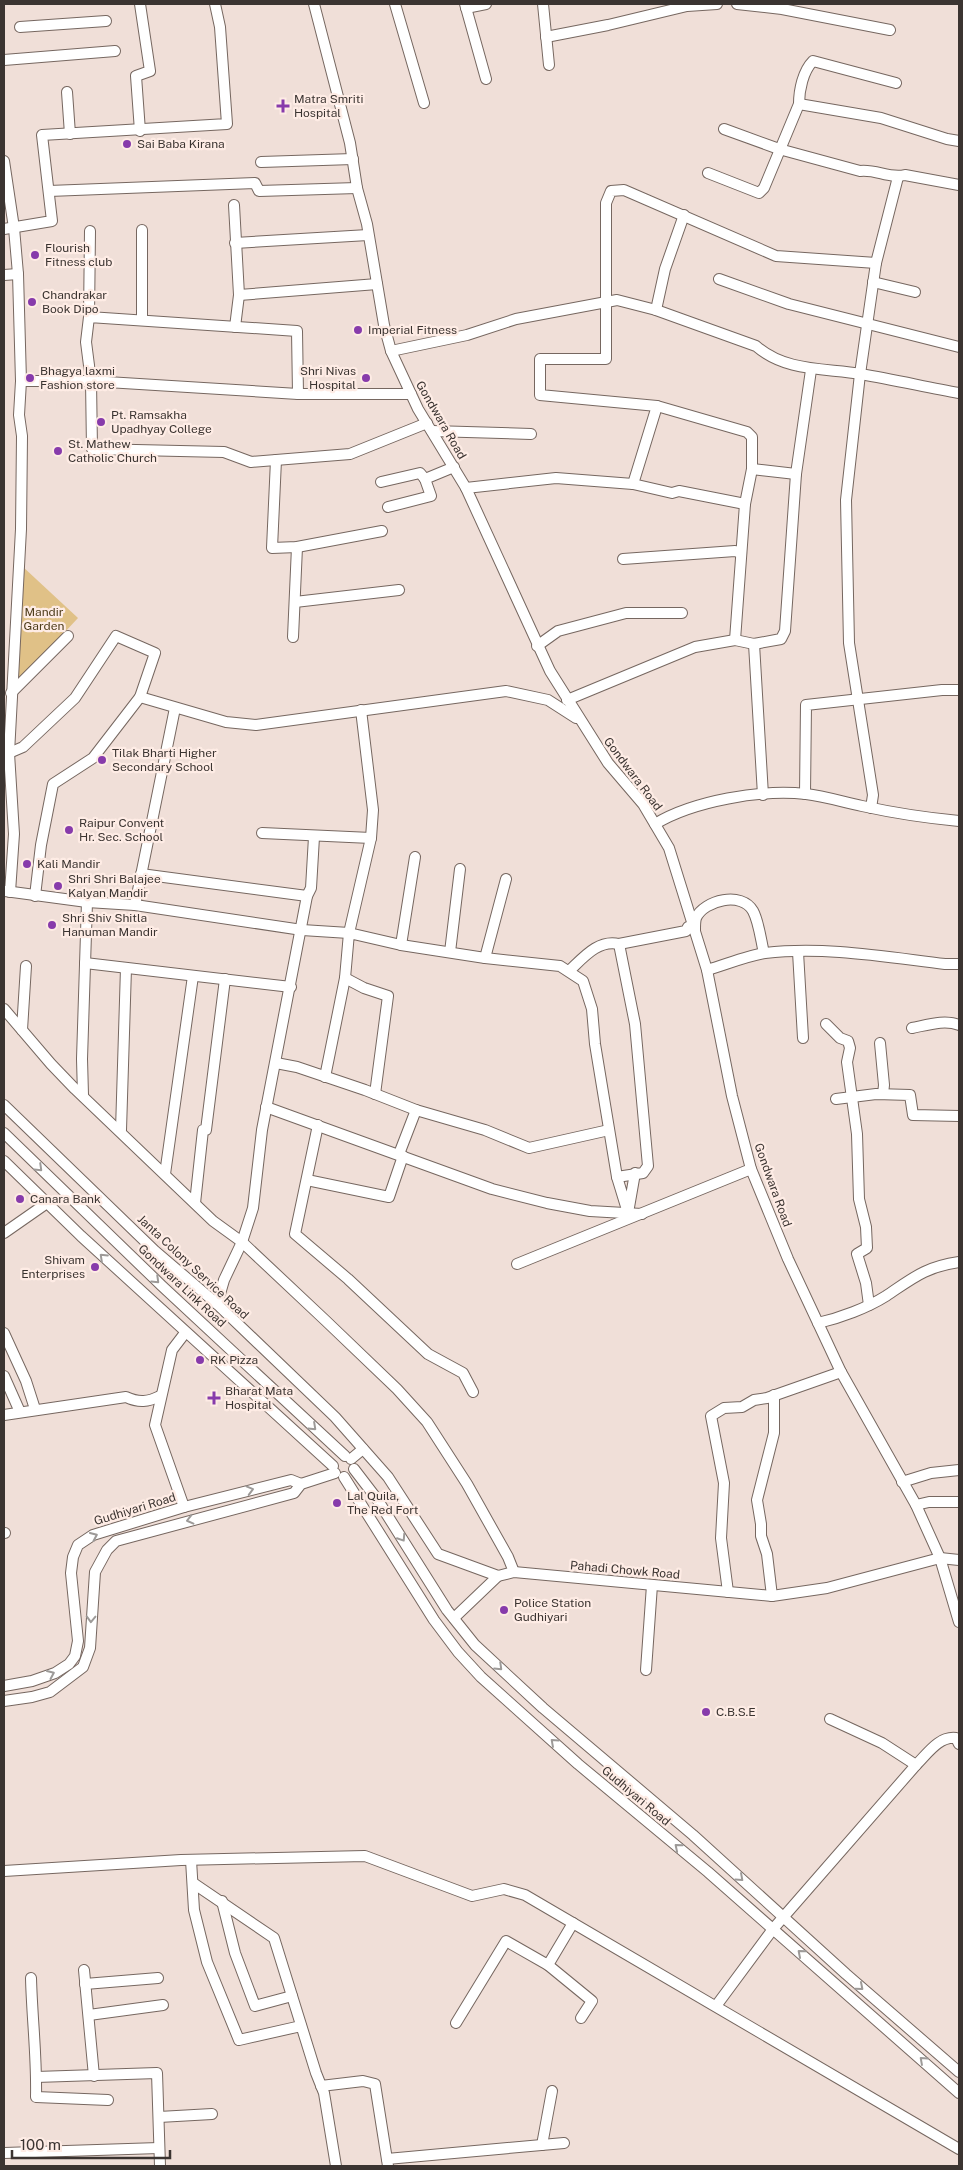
<svg xmlns="http://www.w3.org/2000/svg" width="963" height="2170" viewBox="0 0 963 2170" font-family="'Public Sans',sans-serif">
	<style>
		.green { fill: #e0c187 }
		.lines { fill: none; stroke-linecap: round; stroke-linejoin: round }
		.minor-casing { stroke: #766760; stroke-width: 12 }
		.minor { stroke: #fff; stroke-width: 10 }
		.oneway { stroke: #9d9a98 }
		.poi-dot { fill: #873bab; stroke: #feece5; stroke-width: 2 }
		.labels { text-anchor: middle; stroke-width: 4.5; stroke-linejoin: round; paint-order: stroke }
		.poi-label { font-size: 12px; fill: #3b3431; stroke: #feece5; text-anchor: start }
		.street-label { font-size: 12px; fill: #3b3431; stroke: #feece5 }
		.park-label { font-size: 12px; fill: #4e3d1b; stroke: #feece5 }
	</style>
	<rect width="100%" height="100%" fill="#f0dfd8"/>
	<!-- green -->
	<path class="green" d="M22,566L78,618L15,685Z"/>
	<g class="lines">
		<defs>
			<g id="minor">
				<path d="M140,4L150,71L136,76L140,131"/>
				<path d="M314,4L350,143L357,188L367,224L384,325L391,351L418,409L466,488L550,671L608,763L643,804L669,848L707,970L732,1096L751,1169L788,1259L841,1372L916,1505L940,1558L959,1622"/>
				<path d="M395,4L424,103"/>
				<path d="M465,4L486,79"/>
				<path d="M543,4L549,65"/>
				<path d="M737,4L782,9L890,30"/>
				<path d="M466,8L486,4"/>
				<path d="M20,27L106,21"/>
				<path d="M546,37L608,25L687,6L717,4"/>
				<path d="M4,60L115,51"/>
				<path d="M67,92L70,134"/>
				<path d="M799,104L881,118L947,139L959,141"/>
				<path d="M724,129L779,149L860,171C876,169 890,179 905,175L959,185"/>
				<path d="M4,161L14,228L18,274L21,381L19,415L22,436L21,529L9,753L14,834L10,892"/>
				<path d="M261,162L353,159"/>
				<path d="M708,173L759,193L764,188L799,104C799,90 803,71 813,61L896,83"/>
				<path d="M49,191L255,183L259,191L357,188"/>
				<path d="M234,205L239,295L235,327"/>
				<path d="M4,229L52,221L42,135L227,124L220,27L215,4"/>
				<path d="M235,243L368,235"/>
				<path d="M4,275L18,274"/>
				<path d="M719,279L789,304L959,347"/>
				<path d="M873,282L915,292"/>
				<path d="M239,295L377,284"/>
				<path d="M656,310L665,269L684,215"/>
				<path d="M89,317L90,231"/>
				<path d="M142,320V230"/>
				<path d="M391,351L467,335L516,319L617,300L656,310L756,346C786,372 825,368 861,374C894,380 927,387 959,393"/>
				<path d="M21,381H91L298,394H411"/>
				<path d="M298,394L297,331L89,317L86,342L91,381L92,449L224,452L251,462L350,454L427,423"/>
				<path d="M432,431L531,434"/>
				<path d="M276,460L272,548L297,547L382,531"/>
				<path d="M752,469L796,474"/>
				<path d="M381,482L420,473L425,479"/>
				<path d="M633,484L657,406"/>
				<path d="M466,488L556,478L633,484L672,493L679,491L745,504"/>
				<path d="M388,507L431,496L425,479L454,467"/>
				<path d="M623,559L735,551L741,553"/>
				<path d="M295,602L399,590"/>
				<path d="M293,637L297,547"/>
				<path d="M735,640L745,504L752,469V437L747,432L657,406L540,395V359H606V203L611,191L624,190L776,256L876,263"/>
				<path d="M754,644L763,795"/>
				<path d="M537,646L558,631L626,613H682"/>
				<path d="M11,693L68,636"/>
				<path d="M140,697L226,722L256,725L506,691L548,700L576,718"/>
				<path d="M567,700L695,647L735,640L754,644L781,639L785,631L796,474L811,370"/>
				<path d="M9,753L23,747L75,698L116,636L155,653L140,697L93,758L53,784L41,845L35,896"/>
				<path d="M805,794L806,705L942,690H959"/>
				<path d="M871,808L873,795L849,643L846,500L860,374L876,263L898,177"/>
				<path d="M655,824C693,801 761,789 806,794C824,796 843,802 862,806C894,813 927,818 959,821"/>
				<path d="M262,833L371,838"/>
				<path d="M141,874L307,896"/>
				<path d="M5,891L87,902L135,905L302,930L349,933L371,838L373,810L361,710"/>
				<path d="M135,905L175,708"/>
				<path d="M401,945L415,857"/>
				<path d="M450,952L460,869"/>
				<path d="M798,952L803,1038"/>
				<path d="M485,958L506,879"/>
				<path d="M85,963L291,987"/>
				<path d="M707,970C725,965 746,956 765,953C825,946 886,957 945,964H959"/>
				<path d="M569,971C583,958 598,939 619,944L686,931L688,927L695,930C695,926 695,921 696,918C704,900 742,891 753,911C759,922 761,941 764,953"/>
				<path d="M345,978L364,988L388,996L375,1094"/>
				<path d="M4,1009L51,1064L75,1089L213,1221L242,1242L326,1321L397,1389L427,1422L467,1484L508,1557L514,1572"/>
				<path d="M826,1024L840,1038L848,1041L850,1048L847,1062L857,1134L859,1199L866,1227L867,1248L857,1254L866,1283L869,1305"/>
				<path d="M912,1028C927,1025 945,1019 959,1025"/>
				<path d="M22,1030L26,966"/>
				<path d="M880,1043L884,1085L883,1094"/>
				<path d="M276,1063L297,1067L365,1090L416,1110L485,1130L529,1148L609,1130"/>
				<path d="M325,1077L345,978L349,933L401,945L485,958L560,966L583,981L592,1009L595,1044L617,1177L628,1213L635,1173"/>
				<path d="M83,1095L82,1059L87,902"/>
				<path d="M836,1099L876,1094L910,1095L913,1115L959,1116"/>
				<path d="M4,1105L155,1251L217,1304L335,1417L388,1477L438,1554L498,1576L514,1572L772,1596L827,1588L940,1558L959,1560"/>
				<path d="M266,1107L492,1189L547,1203L590,1211L642,1214"/>
				<path d="M318,1125L295,1234L348,1279L428,1354L463,1373L473,1392"/>
				<path d="M121,1130L126,968"/>
				<path d="M4,1133L162,1286L345,1456"/>
				<path d="M399,1154L416,1110"/>
				<path d="M4,1161L81,1236L333,1466"/>
				<path d="M165,1174L193,976"/>
				<path d="M617,1177L643,1173L648,1166L635,1024L619,944"/>
				<path d="M307,1180L389,1197L403,1156"/>
				<path d="M195,1203L203,1130H206L225,979"/>
				<path d="M4,1233L47,1203"/>
				<path d="M517,1264L751,1169"/>
				<path d="M217,1304L224,1280L242,1242L253,1208L262,1130L307,896L311,888L314,837"/>
				<path d="M818,1323C840,1318 867,1308 886,1296C913,1278 925,1267 959,1262"/>
				<path d="M4,1333L26,1381L35,1409"/>
				<path d="M4,1376L20,1412"/>
				<path d="M4,1415L126,1397C139,1403 148,1402 160,1396"/>
				<path d="M351,1459L363,1449"/>
				<path d="M354,1469L377,1499L447,1610L475,1645L543,1708L693,1835L846,1974L959,2072"/>
				<path d="M344,1477L434,1620L458,1652L481,1677L578,1764L708,1872L959,2093"/>
				<path d="M902,1482L931,1473L959,1470"/>
				<path d="M916,1505L929,1502H959"/>
				<path d="M184,1507L155,1425L172,1350L185,1333"/>
				<path d="M4,1533H5"/>
				<path d="M728,1592L721,1538L724,1483L711,1416L724,1408L742,1407L754,1400L767,1398L841,1372"/>
				<path d="M772,1596L767,1554L761,1536V1524L757,1500L774,1433V1395"/>
				<path d="M454,1618L498,1576"/>
				<path d="M646,1670L652,1585"/>
				<path d="M4,1686L32,1681L55,1673L69,1664L75,1656L78,1641L71,1573L73,1557L78,1545L93,1535L184,1507L291,1480L301,1484"/>
				<path d="M4,1701L32,1697L50,1692L83,1667L90,1648L95,1572L107,1550L116,1541L294,1493L301,1484L335,1473"/>
				<path d="M830,1719L882,1743L916,1765"/>
				<path d="M191,1860L194,1910L207,1962L239,2040L301,2026"/>
				<path d="M4,1871L181,1860L365,1856L472,1896L504,1889L525,1895L959,2149"/>
				<path d="M193,1883L274,1938L316,2073L324,2093L336,2166"/>
				<path d="M222,1901L235,1953L255,2006L292,1996"/>
				<path d="M548,1965L592,2001L581,2018"/>
				<path d="M84,1970L94,2076"/>
				<path d="M31,1978C32,2018 37,2058 36,2097L108,2100"/>
				<path d="M85,1984L158,1978"/>
				<path d="M716,2006L773,1929L916,1765C928,1753 939,1736 956,1738L959,1744"/>
				<path d="M89,2015L163,2005"/>
				<path d="M456,2023L506,1941L548,1965L573,1923"/>
				<path d="M36,2077L157,2073L160,2166"/>
				<path d="M321,2086L363,2081L375,2084L388,2166"/>
				<path d="M159,2117L212,2114"/>
				<path d="M542,2145L552,2091"/>
				<path d="M4,2153L159,2148"/>
				<path d="M387,2159L564,2143"/>
			</g>
		</defs>
		<!-- minor casing -->
		<use href="#minor" class="minor-casing"/>
		<!-- minor -->
		<use href="#minor" class="minor"/>
	</g>
	<!-- one-way arrows -->
	<defs><path id="oneway-chevron" d="M-2-3.5L2.5 0L-2 3.5" fill="none" stroke-width="1.6" stroke-linecap="round" stroke-linejoin="round" transform="scale(1.25)"/></defs>
	<g class="oneway">
		<use href="#oneway-chevron" transform="translate(39 1168) rotate(44)"/>
		<use href="#oneway-chevron" transform="translate(103 1257) rotate(-137)"/>
		<use href="#oneway-chevron" transform="translate(156 1280) rotate(44)"/>
		<use href="#oneway-chevron" transform="translate(313 1427) rotate(43)"/>
		<use href="#oneway-chevron" transform="translate(250 1490) rotate(-15)"/>
		<use href="#oneway-chevron" transform="translate(190 1520) rotate(166)"/>
		<use href="#oneway-chevron" transform="translate(94 1536) rotate(-24)"/>
		<use href="#oneway-chevron" transform="translate(402 1538) rotate(57)"/>
		<use href="#oneway-chevron" transform="translate(91 1619) rotate(92)"/>
		<use href="#oneway-chevron" transform="translate(499 1667) rotate(44)"/>
		<use href="#oneway-chevron" transform="translate(51 1674) rotate(-24)"/>
		<use href="#oneway-chevron" transform="translate(554 1742) rotate(-138)"/>
		<use href="#oneway-chevron" transform="translate(678 1847) rotate(-140)"/>
		<use href="#oneway-chevron" transform="translate(740 1878) rotate(42)"/>
		<use href="#oneway-chevron" transform="translate(801 1953) rotate(-139)"/>
		<use href="#oneway-chevron" transform="translate(860 1987) rotate(41)"/>
		<use href="#oneway-chevron" transform="translate(923 2060) rotate(-138)"/>
	</g>
	<!-- markers -->
	<g class="poi-dot">
		<path d="M280.5 98.5h5v5h5v5h-5v5h-5v-5h-5v-5h5z"/>
		<circle cx="127" cy="144" r="5"/>
		<circle cx="35" cy="255" r="5"/>
		<circle cx="32" cy="302" r="5"/>
		<circle cx="358" cy="330" r="5"/>
		<circle cx="30" cy="378" r="5"/>
		<circle cx="366" cy="378" r="5"/>
		<circle cx="101" cy="422" r="5"/>
		<circle cx="58" cy="451" r="5"/>
		<circle cx="102" cy="760" r="5"/>
		<circle cx="69" cy="830" r="5"/>
		<circle cx="27" cy="864" r="5"/>
		<circle cx="58" cy="886" r="5"/>
		<circle cx="52" cy="925" r="5"/>
		<circle cx="20" cy="1199" r="5"/>
		<circle cx="95" cy="1267" r="5"/>
		<circle cx="200" cy="1360" r="5"/>
		<path d="M211.5 1390.5h5v5h5v5h-5v5h-5v-5h-5v-5h5z"/>
		<circle cx="337" cy="1503" r="5"/>
		<circle cx="504" cy="1610" r="5"/>
		<circle cx="706" cy="1712" r="5"/>
	</g>
	<g class="labels">
		<!-- poi labels -->
		<g class="poi-label">
			<text x="294" y="103">Matra Smriti<tspan x="294" dy="14">Hospital</tspan></text>
			<text x="137" y="148">Sai Baba Kirana</text>
			<text x="45" y="252">Flourish<tspan x="45" dy="14">Fitness club</tspan></text>
			<text x="42" y="299">Chandrakar<tspan x="42" dy="14">Book Dipo</tspan></text>
			<text x="368" y="334">Imperial Fitness</text>
			<text x="40" y="375">Bhagya laxmi<tspan x="40" dy="14">Fashion store</tspan></text>
			<text x="356" y="375" text-anchor="end">Shri Nivas<tspan x="356" dy="14">Hospital</tspan></text>
			<text x="111" y="419">Pt. Ramsakha<tspan x="111" dy="14">Upadhyay College</tspan></text>
			<text x="68" y="448">St. Mathew<tspan x="68" dy="14">Catholic Church</tspan></text>
			<text x="112" y="757">Tilak Bharti Higher<tspan x="112" dy="14">Secondary School</tspan></text>
			<text x="79" y="827">Raipur Convent<tspan x="79" dy="14">Hr. Sec. School</tspan></text>
			<text x="37" y="868">Kali Mandir</text>
			<text x="68" y="883">Shri Shri Balajee<tspan x="68" dy="14">Kalyan Mandir</tspan></text>
			<text x="62" y="922">Shri Shiv Shitla<tspan x="62" dy="14">Hanuman Mandir</tspan></text>
			<text x="30" y="1203">Canara Bank</text>
			<text x="85" y="1264" text-anchor="end">Shivam<tspan x="85" dy="14">Enterprises</tspan></text>
			<text x="210" y="1364">RK Pizza</text>
			<text x="225" y="1395">Bharat Mata<tspan x="225" dy="14">Hospital</tspan></text>
			<text x="347" y="1500">Lal Quila,<tspan x="347" dy="14">The Red Fort</tspan></text>
			<text x="514" y="1607">Police Station<tspan x="514" dy="14">Gudhiyari</tspan></text>
			<text x="716" y="1716">C.B.S.E</text>
		</g>
		<!-- street labels -->
		<g class="street-label">
			<text transform="translate(441 420) rotate(60)" y="4">Gondwara Road</text>
			<text transform="translate(633 774) rotate(53)" y="4">Gondwara Road</text>
			<text transform="translate(773 1185) rotate(70)" y="4">Gondwara Road</text>
			<text transform="translate(193 1267) rotate(43)" y="4">Janta Colony Service Road</text>
			<text transform="translate(182 1286) rotate(43)" y="4">Gondwara Link Road</text>
			<text transform="translate(135 1509) rotate(-17)" y="4">Gudhiyari Road</text>
			<text transform="translate(625 1570) rotate(5)" y="4">Pahadi Chowk Road</text>
			<text transform="translate(636 1796) rotate(40)" y="4">Gudhiyari Road</text>
		</g>
		<!-- park labels -->
		<g class="park-label">
			<text x="44" y="616">Mandir<tspan x="44" dy="14">Garden</tspan></text>
		</g>
	</g>
	<!-- border -->
	<rect width="963" height="2170" fill="none" stroke="#3b3431" stroke-width="10"/>
	<!-- scale -->
	<path d="M12 2150v8h158v-8" fill="none" stroke="#3b3431" stroke-width="2.5"/>
	<text x="20" y="2150" font-size="15" fill="#3b3431" stroke="#feece5" stroke-width="4" paint-order="stroke">100 m</text>
</svg>
